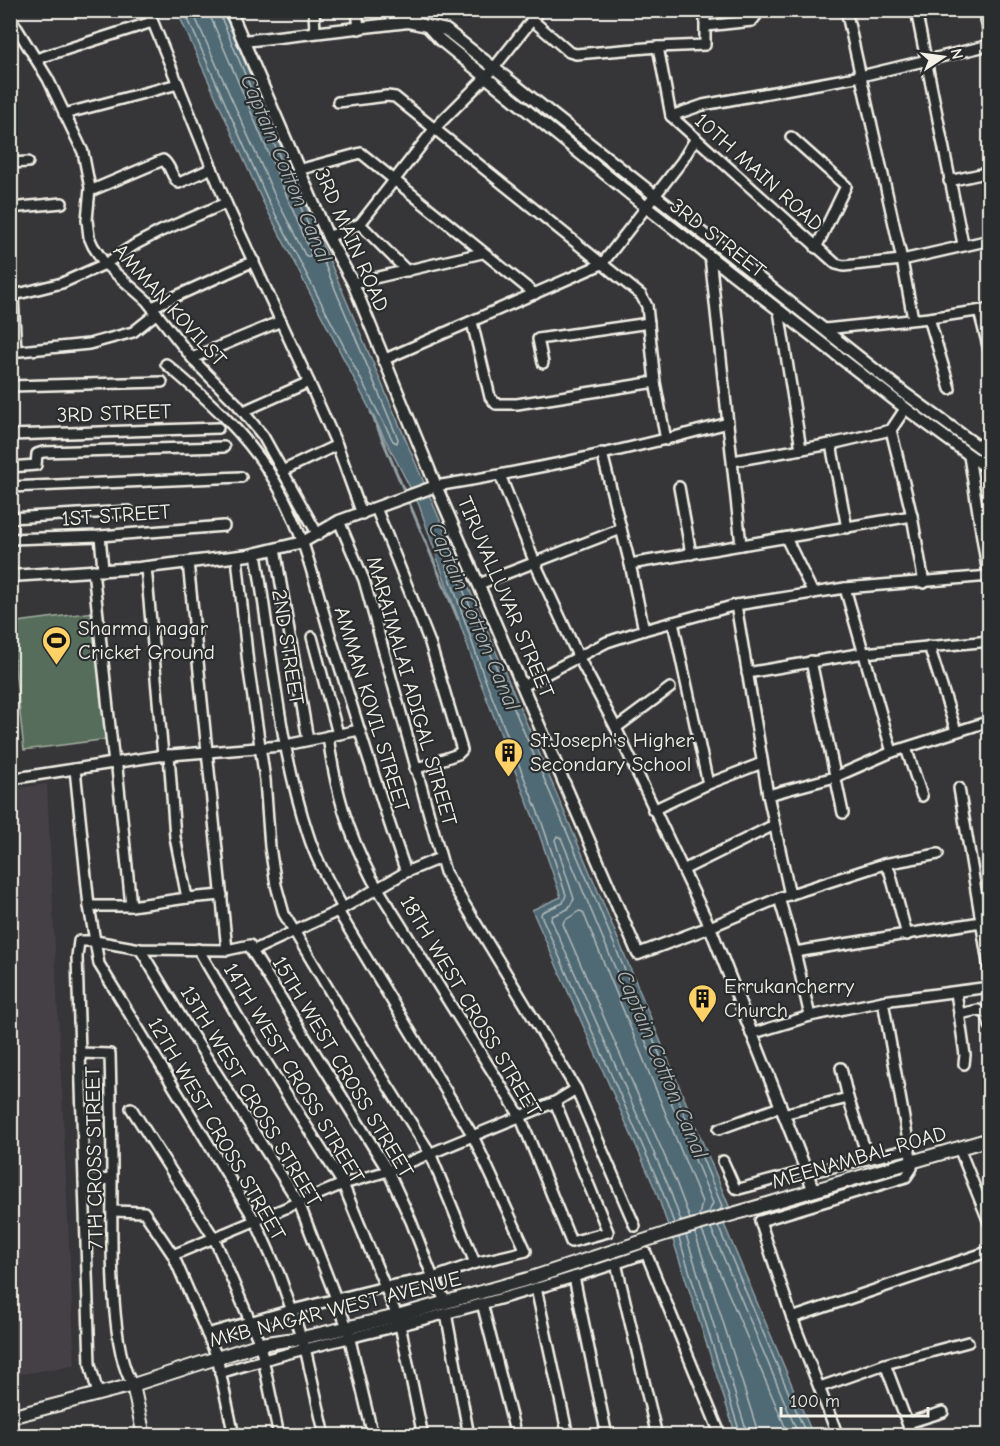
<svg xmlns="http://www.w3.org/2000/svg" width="1000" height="1446" viewBox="0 0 1000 1446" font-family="'Comic Neue',sans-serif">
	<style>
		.built { fill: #453f45 }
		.green { fill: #556d5a; stroke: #a4afa1; stroke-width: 1.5 }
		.water { fill: #506975; stroke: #929fa3; stroke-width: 1.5 }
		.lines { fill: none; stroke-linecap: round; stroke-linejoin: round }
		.shore { stroke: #b2bbba; stroke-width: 1.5 }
		.stream { stroke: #929fa3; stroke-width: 3 }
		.minor-casing { stroke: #f4f1e8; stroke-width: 14 }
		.tertiary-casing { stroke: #f4f1e8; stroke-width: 15 }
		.secondary-casing { stroke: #f4f1e8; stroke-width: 16 }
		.minor { stroke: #2a2d2e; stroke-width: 9 }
		.tertiary { stroke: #2a2d2e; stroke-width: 10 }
		.secondary { stroke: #2a2d2e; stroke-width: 12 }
		.labels { text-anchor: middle; stroke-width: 4.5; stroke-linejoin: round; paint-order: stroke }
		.street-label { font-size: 21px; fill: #f4f1e8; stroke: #2a2d2e }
		.poi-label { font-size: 21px; fill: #f4f1e8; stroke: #2a2d2e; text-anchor: start }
		.water-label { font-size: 22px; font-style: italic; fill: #aab4b4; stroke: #2a2d2e }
	</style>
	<rect width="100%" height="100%" fill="#363538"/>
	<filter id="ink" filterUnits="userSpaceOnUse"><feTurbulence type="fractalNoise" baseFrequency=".0167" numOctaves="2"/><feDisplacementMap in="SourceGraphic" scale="12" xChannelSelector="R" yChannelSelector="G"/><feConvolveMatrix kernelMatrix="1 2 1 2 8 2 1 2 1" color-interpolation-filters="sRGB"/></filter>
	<g filter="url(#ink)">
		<!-- built -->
		<path class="built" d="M47,784L75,1365L11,1376V789Z"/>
		<!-- green -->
		<path class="green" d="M94,612L108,739L24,750L10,623Z"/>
		<!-- water -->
		<path class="water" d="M177,11H223L598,891L731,1211L721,1217L813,1435H736L672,1237L656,1191L532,910L561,897L535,822L478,676L419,505L262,200Z"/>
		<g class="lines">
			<!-- shore -->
			<g class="shore">
				<path d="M184,10L267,198L393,441L397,443L398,439L218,10"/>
				<path d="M192,10L274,194L305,255L309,257L311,253L211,18L210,10"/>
				<path d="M690,1219L676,1182L563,924L564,921L579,911L583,912L702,1202L699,1216"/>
				<path d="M681,1221L668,1185L551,919L552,916L568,909L574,899L555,840L557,836L561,838L713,1203L708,1214"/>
				<path d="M674,1223L661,1188L541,915L542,912L563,903L566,895L541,820L483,674L446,566L448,562L452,564L593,893L722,1206L720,1210"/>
				<path d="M718,1226L807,1436"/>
				<path d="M711,1228L799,1436"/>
				<path d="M702,1231L789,1436"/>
				<path d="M695,1233L756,1426L757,1436"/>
				<path d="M686,1235L748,1436"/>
				<path d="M679,1238L741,1436"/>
			</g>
			<!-- stream -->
			<path class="stream" d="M371,412L458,619"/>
			<defs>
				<g id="minor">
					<path d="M148,10L226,203L309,382L337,445L362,514"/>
					<path d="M314,10L315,32"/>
					<path d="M357,10L359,29"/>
					<path d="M414,10L416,24"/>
					<path d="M846,10L902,260L913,319"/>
					<path d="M916,10L963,244"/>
					<path d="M984,10L990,38"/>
					<path d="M10,17L48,79L83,152L90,188L87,220L89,237L93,246L105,264L146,300L196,363L237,404L263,436L318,535"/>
					<path d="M531,19L569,52L576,54L658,47L671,116L836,264L844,266L902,260L990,240"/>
					<path d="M706,26L752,21L756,16L757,10"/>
					<path d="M658,47L705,45V10"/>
					<path d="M36,59L152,22"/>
					<path d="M338,102L387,96L395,97L641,295L647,306L655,382L666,440"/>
					<path d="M64,114L178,84"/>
					<path d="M671,116L703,105L861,76L990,45"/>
					<path d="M791,137L846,186L816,248"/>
					<path d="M10,163L28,162"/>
					<path d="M298,170L361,153L535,294"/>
					<path d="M949,181L990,172"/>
					<path d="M90,191L163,160C171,165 171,178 179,183L212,168"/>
					<path d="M10,208L62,203"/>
					<path d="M360,224L407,271"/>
					<path d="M328,237L360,224L435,128L489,74L540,10"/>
					<path d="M710,256L741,545"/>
					<path d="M353,283L482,253"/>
					<path d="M10,296L62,283L105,264L136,244L161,231L226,203"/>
					<path d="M13,296L16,352"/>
					<path d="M152,307L254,261"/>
					<path d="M779,311L801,449"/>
					<path d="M979,311L990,354"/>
					<path d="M929,318L950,389"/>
					<path d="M472,322L490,397L496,404H517L655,382"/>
					<path d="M825,329L929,318L990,309"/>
					<path d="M10,352L89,344L133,332L157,313"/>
					<path d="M192,358L281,321"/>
					<path d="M383,360L602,264L682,161L696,138"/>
					<path d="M543,363L538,339L649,323"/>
					<path d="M166,364C206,398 247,434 274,480C303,527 315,585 331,638C355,716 379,795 406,872"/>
					<path d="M10,386L162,382"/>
					<path d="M244,411L309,382"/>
					<path d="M891,430L912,516L924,583"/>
					<path d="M10,435L218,428"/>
					<path d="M831,444L847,528"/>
					<path d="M602,453L630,564L644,630"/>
					<path d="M969,456L990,587"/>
					<path d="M733,461L831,444L891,430L905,409"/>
					<path d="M10,467L36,465L37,454L43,452L224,447"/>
					<path d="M282,471L337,445"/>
					<path d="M500,475L535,563L578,656L616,728L710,927L779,898L884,864L890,872L907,935"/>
					<path d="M436,486C534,470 632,449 728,423"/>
					<path d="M10,487L241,477"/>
					<path d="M679,487L691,554"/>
					<path d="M376,508L430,643L462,750L458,754L415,769"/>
					<path d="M10,518L129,511"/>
					<path d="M339,521L364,580L445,872L576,1089L635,1226"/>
					<path d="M100,536L103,569"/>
					<path d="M786,538L813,593"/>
					<path d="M10,539L100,536L224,526"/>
					<path d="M275,549L308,740"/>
					<path d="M256,554C272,647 278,743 308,834C316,860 330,884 343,908"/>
					<path d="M237,557L248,664L265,780L270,847L276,885L284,914L351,1027L430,1153L475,1263"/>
					<path d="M188,562L227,950"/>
					<path d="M630,564L912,516"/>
					<path d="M146,567L163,756"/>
					<path d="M479,584L621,529"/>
					<path d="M845,588L892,752"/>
					<path d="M736,605L768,795L790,895"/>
					<path d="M312,637L338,734"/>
					<path d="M929,646L956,731"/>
					<path d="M811,661L843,813"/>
					<path d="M747,673L864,653L990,641"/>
					<path d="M523,686L607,642L644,630L736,605L845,588L990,576"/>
					<path d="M616,728L670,688"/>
					<path d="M328,736C335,789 347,831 372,879L520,1116L571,1242L608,1232L555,1102"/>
					<path d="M906,748L922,796"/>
					<path d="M75,769L89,906L99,964L256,1222L279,1274L305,1348L325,1436"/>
					<path d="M10,779L158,756L281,746L359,730"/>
					<path d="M708,784L762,763"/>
					<path d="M959,788L990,975"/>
					<path d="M768,795L835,777L892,752L990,721"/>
					<path d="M653,810L708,784L673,622"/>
					<path d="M884,864L938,854"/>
					<path d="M683,870L774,825"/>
					<path d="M187,898L222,895"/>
					<path d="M779,898L795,952L810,1016"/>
					<path d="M89,906H131L117,768L114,764L93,570"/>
					<path d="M131,906L187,898L175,837L169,755"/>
					<path d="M140,949L186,1025L299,1203L347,1327L373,1436"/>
					<path d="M198,949L241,1022L343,1184L397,1316"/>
					<path d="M252,951L388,1171L411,1221L433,1278L446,1302"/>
					<path d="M795,952L981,922"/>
					<path d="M956,992L965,1055L964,1064"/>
					<path d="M959,1014L978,1010L987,1014L990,1026"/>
					<path d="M751,1034L810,1016L883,1001L990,987"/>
					<path d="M80,1053L84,1181"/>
					<path d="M841,1068L848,1098L868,1158"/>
					<path d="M131,1108L214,1238L260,1344L279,1436"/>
					<path d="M783,1114L848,1098"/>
					<path d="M719,1129L780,1107"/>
					<path d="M959,1148L990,1225"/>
					<path d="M723,1161L735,1188L739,1189L806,1171"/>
					<path d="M807,1173L910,1149"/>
					<path d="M112,1211L144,1212L173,1255L217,1357L234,1436"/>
					<path d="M173,1255L343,1184L388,1171L555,1102L576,1089"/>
					<path d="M616,1263L657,1436"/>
					<path d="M574,1277L607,1436"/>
					<path d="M536,1288L568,1436"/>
					<path d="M482,1303L516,1436"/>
					<path d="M446,1313L469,1436"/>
					<path d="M792,1318L990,1251"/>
					<path d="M400,1325L423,1436"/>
					<path d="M207,1334L292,1310L385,1287L433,1278L475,1263L526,1251L473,1136L338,911"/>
					<path d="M885,1364L912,1436"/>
					<path d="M220,1373C278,1354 338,1341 397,1326C481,1305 565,1282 646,1253L721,1436"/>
					<path d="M133,1385C108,1349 112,1225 112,1178C112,1136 111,1095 110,1054L80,1053L77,957L79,941H95L140,949L227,950L250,945L252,951L338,911L406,872L440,858"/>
					<path d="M820,1387L885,1364L968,1342"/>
					<path d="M98,1394L90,1364L84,1181L112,1179"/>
					<path d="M908,1423L943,1412"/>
					<path d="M838,1436L792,1318L760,1221L906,1177L912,1168V1163L883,1001"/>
				</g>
				<g id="tertiary">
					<path d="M230,10L328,237L353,283L436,486L638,954L710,927L814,1191"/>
					<path d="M429,28L439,39L646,207L909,411L990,470"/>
					<path d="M244,41L408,22L446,30L903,392L990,455"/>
					<path d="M10,576L139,568L249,555L303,542L339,521L436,486"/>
				</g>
				<g id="secondary">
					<path d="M133,1385L144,1436"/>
					<path d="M10,1417L133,1385L260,1344L302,1338L397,1316L528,1279L668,1233L990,1139"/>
				</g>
			</defs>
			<!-- minor casing -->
			<use href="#minor" class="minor-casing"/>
			<!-- tertiary casing -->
			<use href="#tertiary" class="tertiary-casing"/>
			<!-- secondary casing -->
			<use href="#secondary" class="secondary-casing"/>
			<!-- minor -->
			<use href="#minor" class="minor"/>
			<!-- tertiary -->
			<use href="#tertiary" class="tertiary"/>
			<!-- secondary -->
			<use href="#secondary" class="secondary"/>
		</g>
	</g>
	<!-- icons -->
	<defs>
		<symbol id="stadium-pin" viewBox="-11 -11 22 30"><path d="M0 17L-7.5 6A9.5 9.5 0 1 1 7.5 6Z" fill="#ffd166" stroke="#2a2d2e"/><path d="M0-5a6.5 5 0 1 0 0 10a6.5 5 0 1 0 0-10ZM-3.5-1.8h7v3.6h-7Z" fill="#111"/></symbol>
		<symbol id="building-pin" viewBox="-11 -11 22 30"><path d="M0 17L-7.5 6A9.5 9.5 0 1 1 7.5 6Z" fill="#ffd166" stroke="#2a2d2e"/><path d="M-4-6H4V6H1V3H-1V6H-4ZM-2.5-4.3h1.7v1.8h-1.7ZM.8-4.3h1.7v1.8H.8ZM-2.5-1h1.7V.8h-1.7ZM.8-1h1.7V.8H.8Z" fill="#111"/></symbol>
	</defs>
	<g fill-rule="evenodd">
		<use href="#stadium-pin" x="40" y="624" width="33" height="45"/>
		<use href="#building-pin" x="492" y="736" width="33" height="45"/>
		<use href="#building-pin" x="686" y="982" width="33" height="45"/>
	</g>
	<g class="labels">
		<!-- street labels -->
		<g class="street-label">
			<text transform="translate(759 172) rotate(42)" y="7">10TH MAIN ROAD</text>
			<text transform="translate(718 238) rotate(38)" y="7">3RD STREET</text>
			<text transform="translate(352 240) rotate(66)" y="7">3RD MAIN ROAD</text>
			<text transform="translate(170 305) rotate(48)" y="7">AMMAN KOVILST</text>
			<text transform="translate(114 413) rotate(-2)" y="7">3RD STREET</text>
			<text transform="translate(116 515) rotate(-4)" y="7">1ST STREET</text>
			<text transform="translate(506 597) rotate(67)" y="7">TIRUVALLUVAR STREET</text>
			<text transform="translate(288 647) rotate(81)" y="7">2ND STREET</text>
			<text transform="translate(412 691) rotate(74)" y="7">MARAIMALAI ADIGAL STREET</text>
			<text transform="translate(372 709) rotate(73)" y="7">AMMAN KOVIL STREET</text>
			<text transform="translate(471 1006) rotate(59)" y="7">18TH WEST CROSS STREET</text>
			<text transform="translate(343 1067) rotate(59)" y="7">15TH WEST CROSS STREET</text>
			<text transform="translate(294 1073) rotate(59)" y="7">14TH WEST CROSS STREET</text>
			<text transform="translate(251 1096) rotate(59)" y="7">13TH WEST CROSS STREET</text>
			<text transform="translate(217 1129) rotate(60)" y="7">12TH WEST CROSS STREET</text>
			<text transform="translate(859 1157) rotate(-16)" y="7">MEENAMBAL ROAD</text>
			<text transform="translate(94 1158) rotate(-91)" y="7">7TH CROSS STREET</text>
			<text transform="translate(335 1309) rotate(-14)" y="7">MKB NAGAR WEST AVENUE</text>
		</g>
		<!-- poi labels -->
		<g class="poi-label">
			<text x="78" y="635">Sharma nagar<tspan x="78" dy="24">Cricket Ground</tspan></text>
			<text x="530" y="747">St.Joseph's Higher<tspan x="530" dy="24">Secondary School</tspan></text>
			<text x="724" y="993">Errukancherry<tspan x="724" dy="24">Church</tspan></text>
		</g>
		<!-- water labels -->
		<g class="water-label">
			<text transform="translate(287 168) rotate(67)" y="8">Captain Cotton Canal</text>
			<text transform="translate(475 616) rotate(67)" y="8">Captain Cotton Canal</text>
			<text transform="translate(663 1064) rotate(67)" y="8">Captain Cotton Canal</text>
		</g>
	</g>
	<!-- margin -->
	<rect width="1000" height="1446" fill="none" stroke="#2a2d2e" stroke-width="36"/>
	<rect x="18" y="18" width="964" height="1410" fill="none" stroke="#f4f1e8" stroke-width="2" filter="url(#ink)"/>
	<!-- north arrow -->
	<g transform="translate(943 57) rotate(77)" stroke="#2a2d2e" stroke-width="4.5" paint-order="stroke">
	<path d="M0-4.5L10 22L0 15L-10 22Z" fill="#f4f1e8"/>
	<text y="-9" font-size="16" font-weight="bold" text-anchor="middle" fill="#f4f1e8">N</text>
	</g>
	<!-- scale -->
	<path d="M781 1407v9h147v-9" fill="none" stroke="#f4f1e8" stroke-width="3"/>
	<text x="790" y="1407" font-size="18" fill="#f4f1e8" stroke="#2a2d2e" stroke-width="4.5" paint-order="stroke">100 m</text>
</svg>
